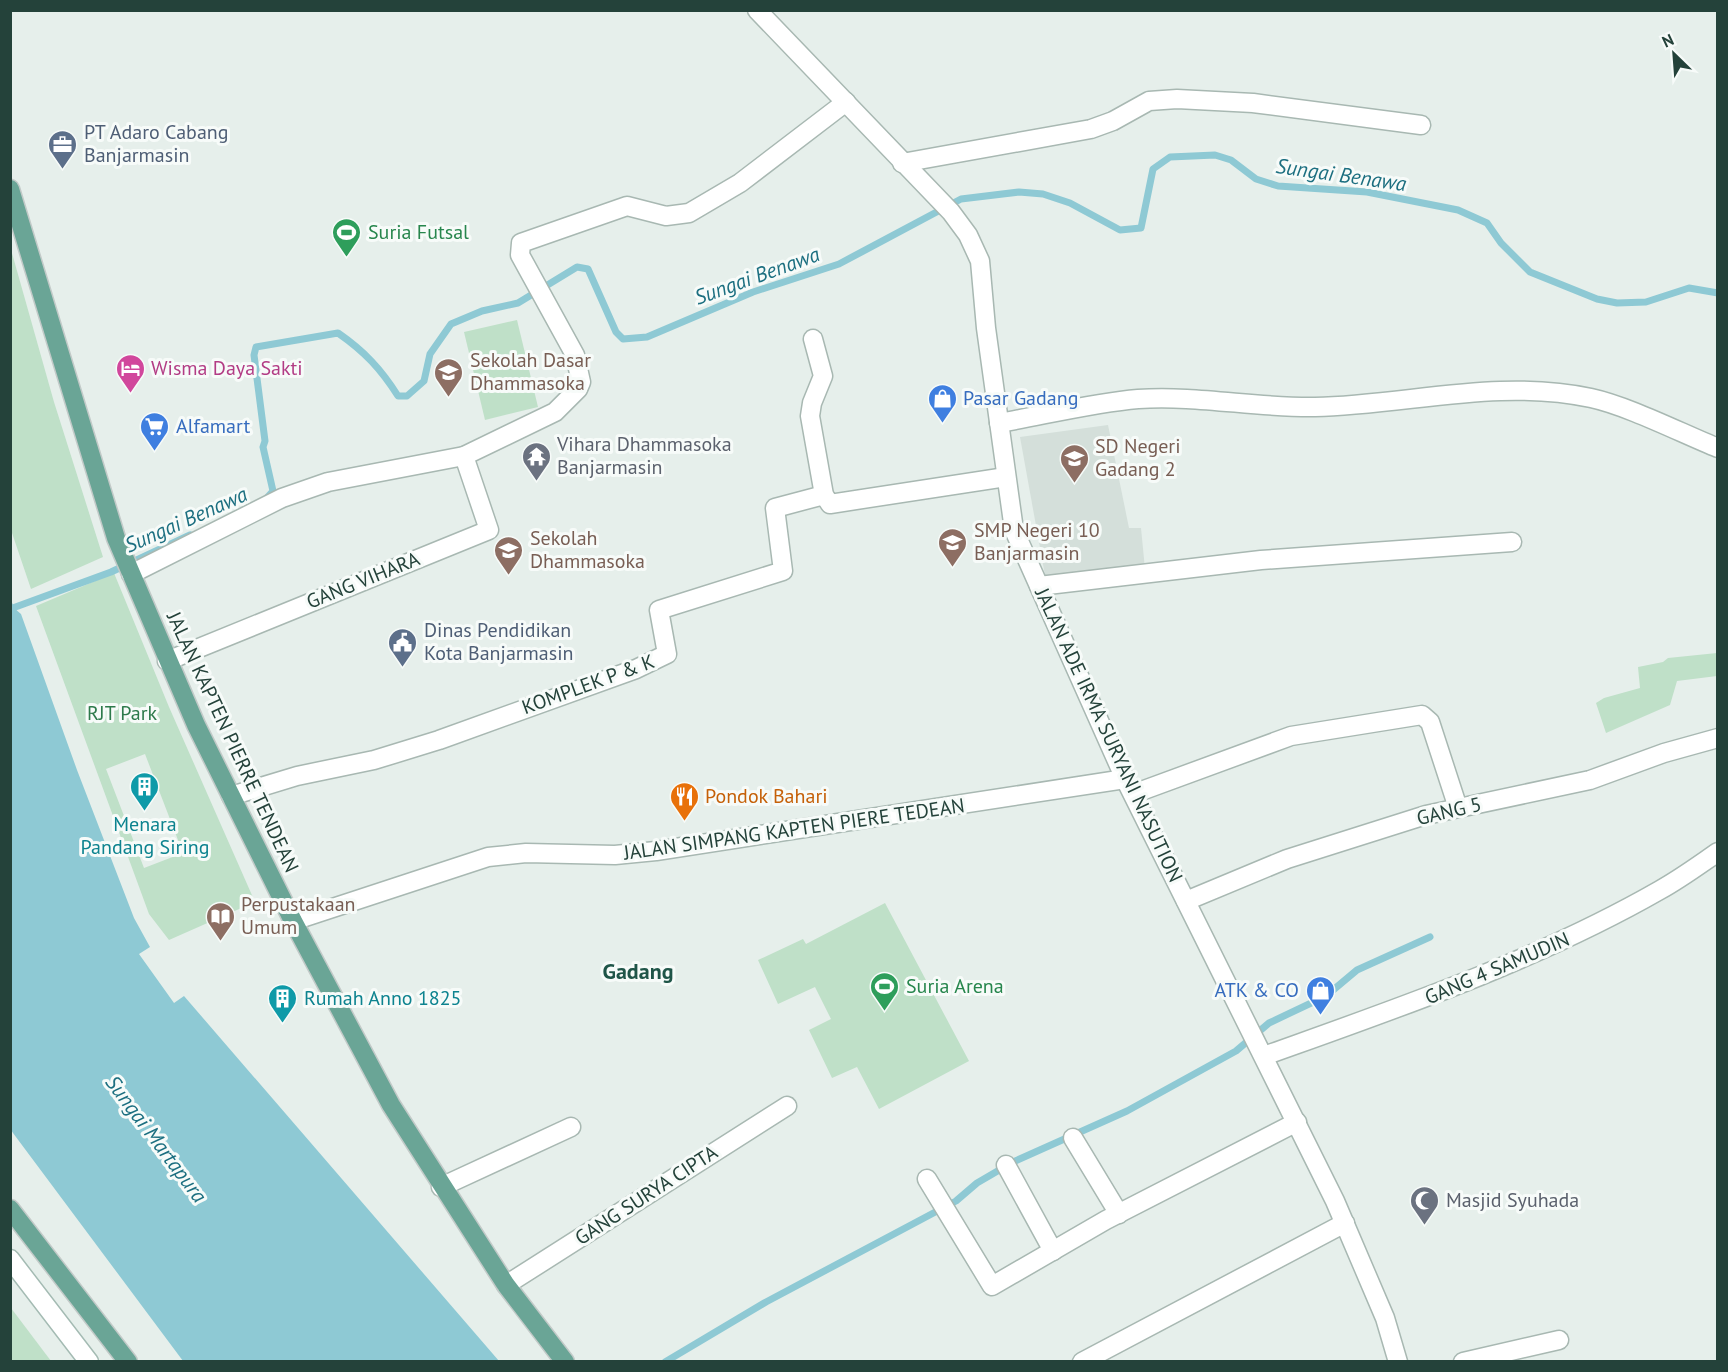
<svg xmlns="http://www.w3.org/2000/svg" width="1728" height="1372" viewBox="0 0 1728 1372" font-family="'PT Sans',sans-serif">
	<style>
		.built { fill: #d4dfda }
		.green { fill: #bfe0c8; fill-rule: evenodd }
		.water { fill: #8ec9d4 }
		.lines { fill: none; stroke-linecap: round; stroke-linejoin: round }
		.stream { stroke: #8ec9d4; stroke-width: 7 }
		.minor-casing { stroke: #a8b8b2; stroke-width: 21 }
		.tertiary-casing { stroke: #a8b8b2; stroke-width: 21 }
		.secondary-casing { stroke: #a4bbb3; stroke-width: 21 }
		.primary-casing { stroke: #c2cac8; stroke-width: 21 }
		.minor { stroke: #fff; stroke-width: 18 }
		.tertiary { stroke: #fff; stroke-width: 18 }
		.secondary { stroke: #fff; stroke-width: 18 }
		.primary { stroke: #6aa596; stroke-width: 18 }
		.labels { text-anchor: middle; stroke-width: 6; stroke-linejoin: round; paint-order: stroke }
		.service-label { font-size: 20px; fill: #4e5e75; stroke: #f7fbf9; text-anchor: start }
		.leisure-label { font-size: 20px; fill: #27864d; stroke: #f7fbf9; text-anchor: start }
		.education-label { font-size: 20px; fill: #785e54; stroke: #f7fbf9; text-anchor: start }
		.hotel-label { font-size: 20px; fill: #b23c85; stroke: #f7fbf9; text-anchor: start }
		.shop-label { font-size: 20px; fill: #366cbe; stroke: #f7fbf9; text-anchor: start }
		.worship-label { font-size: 20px; fill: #5b616d; stroke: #f7fbf9; text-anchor: start }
		.street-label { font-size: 20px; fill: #24423a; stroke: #f7fbf9 }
		.park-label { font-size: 20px; fill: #2d7a4b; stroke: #f7fbf9 }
		.food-label { font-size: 20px; fill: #c56008; stroke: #f7fbf9; text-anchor: start }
		.culture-label { font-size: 20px; fill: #0d838f; stroke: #f7fbf9 }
		.water-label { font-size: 21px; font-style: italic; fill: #1c6f80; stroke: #f7fbf9 }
		.quarter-label { font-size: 22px; font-weight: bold; fill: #1f5548; stroke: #f7fbf9 }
	</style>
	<rect width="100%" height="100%" fill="#e6efeb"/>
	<!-- built -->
	<path class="built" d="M1108,425L1129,528H1141L1145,569L1046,581L1020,437Z"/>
	<!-- green -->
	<g class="green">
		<path d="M10,246L54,402L103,557L31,589L11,530Z"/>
		<path d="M517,320L538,407L485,420L464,332Z"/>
		<path d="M114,573L169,707L255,902L169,940L149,914L36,606ZM145,754L183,853L144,868L106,769Z"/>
		<path d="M1717,653V676L1677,681L1670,705L1606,733L1596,703L1604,698L1640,688L1638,667L1663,662L1668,658Z"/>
		<path d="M885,903L969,1061L879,1109L857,1067L832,1078L809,1030L831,1019L815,987L778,1004L758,960L803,939L806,944Z"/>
		<path d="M11,1308L51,1361H11Z"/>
	</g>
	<!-- water -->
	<path class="water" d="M10,597L14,608L21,614L77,770L134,918L150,947L139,954L174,1003L184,996L499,1361H183L13,1133L10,1128Z"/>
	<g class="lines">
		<!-- stream -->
		<g class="stream">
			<path d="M264,501L273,491L263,447L265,441L254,355L256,347L338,333C364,351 381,369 398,396H407L424,381L430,354L451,324L482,311L518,303L577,267L588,269L616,332L623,339L647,337L753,292L839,264L961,199L1019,192L1043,194L1070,203L1120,230L1141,228L1153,169L1170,157L1215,155L1231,160L1256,179L1278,186L1367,192L1458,210L1487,223L1501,243L1530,272L1597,299L1617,303L1646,302L1689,288L1718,293"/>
			<path d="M10,609L111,572L190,535"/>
			<path d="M665,1362L766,1302L956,1201L977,1183L1013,1162L1127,1111L1236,1051L1269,1023L1326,996L1357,970L1430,937"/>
		</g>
		<defs>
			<g id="minor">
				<path d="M902,163L1091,129L1113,121L1149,101L1177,99L1253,103L1421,125"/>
				<path d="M813,339L823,376L812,403L810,416L824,495L830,504L1006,477"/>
				<path d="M999,423C1045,415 1092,403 1138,399C1197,395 1256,408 1315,407C1408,405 1497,378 1591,398C1628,406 1681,433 1718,448"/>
				<path d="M131,574L282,498L328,482L464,456L555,412L578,389L581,382L575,355L520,255L521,243L627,206L666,216L689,213L740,183L846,102"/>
				<path d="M1039,586L1261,560L1512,542"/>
				<path d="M167,661L489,530L464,456"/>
				<path d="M1133,794L1291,736L1422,715L1430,722L1458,808"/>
				<path d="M231,796L297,776L374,760L439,740L636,669L667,654L659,610L783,571L775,508L824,495"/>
				<path d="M1186,901L1287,859L1426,815L1590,780L1664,753L1718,738"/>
				<path d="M1264,1056C1398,1008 1536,961 1660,890C1680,879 1699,865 1718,852"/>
				<path d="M1073,1138L1119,1214"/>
				<path d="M1006,1165L1053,1251"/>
				<path d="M927,1179L992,1286L1106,1220L1297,1122"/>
				<path d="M441,1187L571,1127"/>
				<path d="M506,1285L787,1106"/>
				<path d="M1082,1362L1345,1223"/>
				<path d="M1463,1362L1559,1340"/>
			</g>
			<g id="tertiary">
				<path d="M757,10L951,212L968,235L980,261L986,328L1014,530L1125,779L1335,1201L1385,1318L1398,1362"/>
				<path d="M293,921L488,857L526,853L615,855L656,851L1125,779"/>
			</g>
			<path id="secondary" d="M10,1259L89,1362"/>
			<g id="primary">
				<path d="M10,189L116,538L196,725L293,921L391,1105L506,1285L565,1362"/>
				<path d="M10,1209L128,1362"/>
			</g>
		</defs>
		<!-- minor casing -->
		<use href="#minor" class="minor-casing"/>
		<!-- tertiary casing -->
		<use href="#tertiary" class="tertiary-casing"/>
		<!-- secondary casing -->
		<use href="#secondary" class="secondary-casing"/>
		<!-- primary casing -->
		<use href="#primary" class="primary-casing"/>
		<!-- minor -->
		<use href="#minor" class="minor"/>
		<!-- tertiary -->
		<use href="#tertiary" class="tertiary"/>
		<!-- secondary -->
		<use href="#secondary" class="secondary"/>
		<!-- primary -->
		<use href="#primary" class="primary"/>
	</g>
	<!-- icons -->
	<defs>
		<symbol id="office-pin" viewBox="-11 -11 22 30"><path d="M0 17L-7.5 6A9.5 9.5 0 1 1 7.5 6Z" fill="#5c6f8a" stroke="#f7fbf9"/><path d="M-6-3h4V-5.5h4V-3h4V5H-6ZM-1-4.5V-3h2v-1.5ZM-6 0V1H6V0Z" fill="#fff"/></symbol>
		<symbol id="stadium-pin" viewBox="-11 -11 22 30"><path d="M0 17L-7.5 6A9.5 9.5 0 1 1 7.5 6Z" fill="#2e9e5b" stroke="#f7fbf9"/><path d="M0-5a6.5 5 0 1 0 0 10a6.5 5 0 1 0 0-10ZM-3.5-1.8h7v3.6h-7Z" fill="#fff"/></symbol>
		<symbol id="hotel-pin" viewBox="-11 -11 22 30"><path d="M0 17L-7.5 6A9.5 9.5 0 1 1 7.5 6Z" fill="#d1479c" stroke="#f7fbf9"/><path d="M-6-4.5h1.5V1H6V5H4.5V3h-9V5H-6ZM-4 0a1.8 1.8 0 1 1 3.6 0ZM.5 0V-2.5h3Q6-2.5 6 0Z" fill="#fff"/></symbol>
		<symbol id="school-pin" viewBox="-11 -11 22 30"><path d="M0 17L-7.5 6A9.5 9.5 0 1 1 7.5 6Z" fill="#8d6e63" stroke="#f7fbf9"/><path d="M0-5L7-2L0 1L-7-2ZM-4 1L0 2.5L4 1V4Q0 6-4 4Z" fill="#fff"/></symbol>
		<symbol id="shop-pin" viewBox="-11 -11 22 30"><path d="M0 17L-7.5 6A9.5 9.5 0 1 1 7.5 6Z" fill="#3f7fe0" stroke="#f7fbf9"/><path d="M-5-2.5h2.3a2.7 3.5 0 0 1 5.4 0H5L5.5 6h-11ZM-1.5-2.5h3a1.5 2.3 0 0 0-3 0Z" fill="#fff"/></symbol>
		<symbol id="supermarket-pin" viewBox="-11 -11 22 30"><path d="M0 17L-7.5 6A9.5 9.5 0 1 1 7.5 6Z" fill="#3f7fe0" stroke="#f7fbf9"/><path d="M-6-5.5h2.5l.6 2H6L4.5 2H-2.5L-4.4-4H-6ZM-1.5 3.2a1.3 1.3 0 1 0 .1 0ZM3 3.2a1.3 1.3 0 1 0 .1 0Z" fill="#fff"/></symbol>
		<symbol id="temple-pin" viewBox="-11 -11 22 30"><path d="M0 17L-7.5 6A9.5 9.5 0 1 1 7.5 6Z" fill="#6b7280" stroke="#f7fbf9"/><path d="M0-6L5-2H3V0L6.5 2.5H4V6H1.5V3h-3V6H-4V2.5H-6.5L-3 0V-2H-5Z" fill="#fff"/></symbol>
		<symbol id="civic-pin" viewBox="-11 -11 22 30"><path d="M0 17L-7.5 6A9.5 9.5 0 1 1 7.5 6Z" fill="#5c6f8a" stroke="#f7fbf9"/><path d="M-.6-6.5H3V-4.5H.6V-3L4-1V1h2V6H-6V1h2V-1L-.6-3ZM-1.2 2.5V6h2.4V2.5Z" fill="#fff"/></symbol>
		<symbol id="building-pin" viewBox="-11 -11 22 30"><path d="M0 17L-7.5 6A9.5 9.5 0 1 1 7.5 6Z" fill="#0f9aa8" stroke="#f7fbf9"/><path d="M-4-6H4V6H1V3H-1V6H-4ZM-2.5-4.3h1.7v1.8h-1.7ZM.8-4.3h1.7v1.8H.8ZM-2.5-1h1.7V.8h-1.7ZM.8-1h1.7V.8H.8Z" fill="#fff"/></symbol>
		<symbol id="restaurant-pin" viewBox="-11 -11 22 30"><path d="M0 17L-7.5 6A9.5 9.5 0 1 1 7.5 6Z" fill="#e8710a" stroke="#f7fbf9"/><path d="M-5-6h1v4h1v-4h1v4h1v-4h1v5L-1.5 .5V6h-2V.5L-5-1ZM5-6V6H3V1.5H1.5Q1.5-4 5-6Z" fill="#fff"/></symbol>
		<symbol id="library-pin" viewBox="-11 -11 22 30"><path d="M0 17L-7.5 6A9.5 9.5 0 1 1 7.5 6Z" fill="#8d6e63" stroke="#f7fbf9"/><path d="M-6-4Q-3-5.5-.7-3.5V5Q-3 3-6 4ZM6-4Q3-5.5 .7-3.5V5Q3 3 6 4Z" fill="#fff"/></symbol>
		<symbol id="mosque-pin" viewBox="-11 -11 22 30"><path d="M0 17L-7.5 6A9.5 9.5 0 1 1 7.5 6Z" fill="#6b7280" stroke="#f7fbf9"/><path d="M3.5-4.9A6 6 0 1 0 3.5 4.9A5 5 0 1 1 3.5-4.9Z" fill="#fff"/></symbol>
	</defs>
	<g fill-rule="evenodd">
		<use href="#office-pin" x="46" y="128" width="33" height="45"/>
		<use href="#stadium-pin" x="330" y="216" width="33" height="45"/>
		<use href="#hotel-pin" x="114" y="352" width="33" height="45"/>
		<use href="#school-pin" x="432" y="356" width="33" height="45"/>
		<use href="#shop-pin" x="926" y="382" width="33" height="45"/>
		<use href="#supermarket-pin" x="138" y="410" width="33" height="45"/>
		<use href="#temple-pin" x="520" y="440" width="33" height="45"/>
		<use href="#school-pin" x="1058" y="442" width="33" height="45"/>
		<use href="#school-pin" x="936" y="526" width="33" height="45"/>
		<use href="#school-pin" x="492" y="534" width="33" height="45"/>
		<use href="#civic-pin" x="386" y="626" width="33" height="45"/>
		<use href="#building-pin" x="128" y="770" width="33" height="45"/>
		<use href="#restaurant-pin" x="668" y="780" width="33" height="45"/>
		<use href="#library-pin" x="204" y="900" width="33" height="45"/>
		<use href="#stadium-pin" x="868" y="970" width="33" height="45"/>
		<use href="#shop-pin" x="1304" y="974" width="33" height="45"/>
		<use href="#building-pin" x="266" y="982" width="33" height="45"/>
		<use href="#mosque-pin" x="1408" y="1184" width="33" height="45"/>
	</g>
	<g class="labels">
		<!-- service labels -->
		<g class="service-label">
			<text x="84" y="139">PT Adaro Cabang<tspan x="84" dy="23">Banjarmasin</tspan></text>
			<text x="424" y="637">Dinas Pendidikan<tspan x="424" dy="23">Kota Banjarmasin</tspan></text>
		</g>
		<!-- leisure labels -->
		<g class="leisure-label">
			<text x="368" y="239">Suria Futsal</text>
			<text x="906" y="993">Suria Arena</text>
		</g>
		<!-- education labels -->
		<g class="education-label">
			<text x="470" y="367">Sekolah Dasar<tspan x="470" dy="23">Dhammasoka</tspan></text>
			<text x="1095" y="453">SD Negeri<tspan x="1095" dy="23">Gadang 2</tspan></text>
			<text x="974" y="537">SMP Negeri 10<tspan x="974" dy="23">Banjarmasin</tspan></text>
			<text x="530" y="545">Sekolah<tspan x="530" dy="23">Dhammasoka</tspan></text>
			<text x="241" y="911">Perpustakaan<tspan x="241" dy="23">Umum</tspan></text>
		</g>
		<!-- hotel labels -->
		<g class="hotel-label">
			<text x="151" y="375">Wisma Daya Sakti</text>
		</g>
		<!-- shop labels -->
		<g class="shop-label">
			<text x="963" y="405">Pasar Gadang</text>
			<text x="176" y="433">Alfamart</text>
			<text x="1299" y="997" text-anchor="end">ATK &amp; CO</text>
		</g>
		<!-- worship labels -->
		<g class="worship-label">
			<text x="557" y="451">Vihara Dhammasoka<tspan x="557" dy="23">Banjarmasin</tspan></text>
			<text x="1446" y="1207">Masjid Syuhada</text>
		</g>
		<!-- street labels -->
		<g class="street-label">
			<text transform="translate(363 580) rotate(-22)" y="7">GANG VIHARA</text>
			<text transform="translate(588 684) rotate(-20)" y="7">KOMPLEK P &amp; K</text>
			<text transform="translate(1109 735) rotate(65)" y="7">JALAN ADE IRMA SURYANI NASUTION</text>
			<text transform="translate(233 742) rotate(65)" y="7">JALAN KAPTEN PIERRE TENDEAN</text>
			<text transform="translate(1449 811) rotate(-13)" y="7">GANG 5</text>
			<text transform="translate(794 829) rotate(-8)" y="7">JALAN SIMPANG KAPTEN PIERE TEDEAN</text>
			<text transform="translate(1497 968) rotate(-23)" y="7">GANG 4 SAMUDIN</text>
			<text transform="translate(646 1195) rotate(-33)" y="7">GANG SURYA CIPTA</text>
		</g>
		<!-- park labels -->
		<g class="park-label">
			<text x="122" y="720">RJT Park</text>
		</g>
		<!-- food labels -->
		<g class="food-label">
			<text x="705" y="803">Pondok Bahari</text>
		</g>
		<!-- culture labels -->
		<g class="culture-label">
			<text x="145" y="831">Menara<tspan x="145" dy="23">Pandang Siring</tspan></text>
			<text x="304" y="1005" text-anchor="start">Rumah Anno 1825</text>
		</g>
		<!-- water labels -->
		<g class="water-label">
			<text transform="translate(1341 175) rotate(8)" y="7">Sungai Benawa</text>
			<text transform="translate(757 276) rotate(-20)" y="7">Sungai Benawa</text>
			<text transform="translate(186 520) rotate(-24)" y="7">Sungai Benawa</text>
			<text transform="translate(156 1139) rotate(53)" y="7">Sungai Martapura</text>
		</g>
		<!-- quarter labels -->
		<g class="quarter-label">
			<text x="638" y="979">Gadang</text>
		</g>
	</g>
	<!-- border -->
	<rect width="1728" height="1372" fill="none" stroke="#24423a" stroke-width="24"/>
	<!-- north arrow -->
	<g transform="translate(1674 54) rotate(335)" stroke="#f7fbf9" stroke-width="4.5" paint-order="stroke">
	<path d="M0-4.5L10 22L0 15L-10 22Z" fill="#24423a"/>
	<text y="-9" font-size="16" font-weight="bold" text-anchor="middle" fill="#24423a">N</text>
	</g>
</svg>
